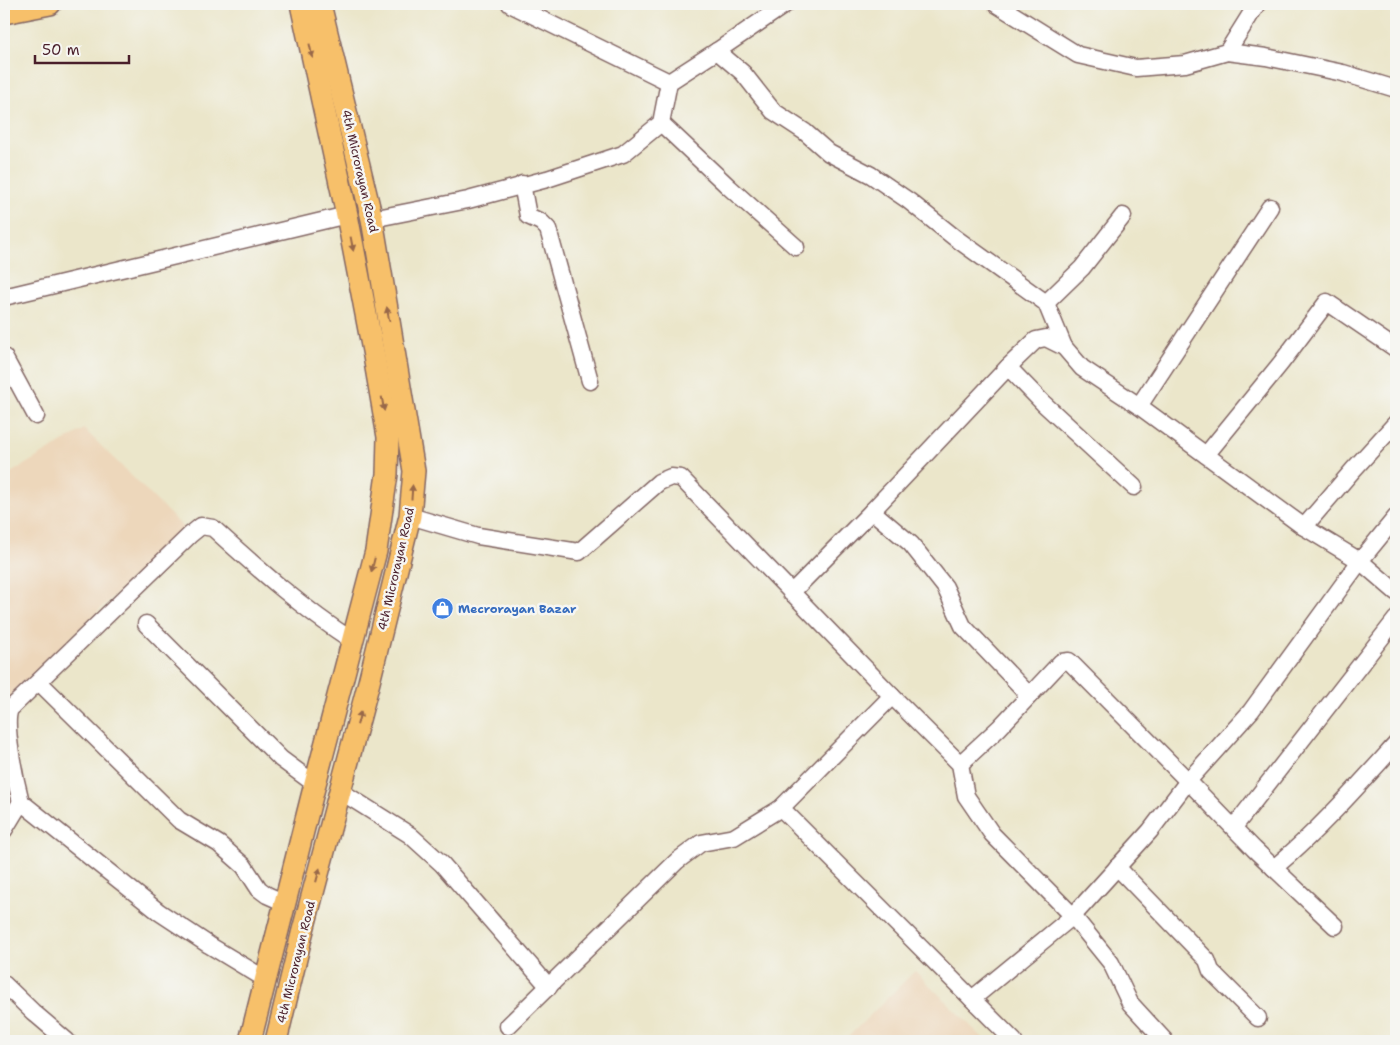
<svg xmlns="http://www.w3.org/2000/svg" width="1400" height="1045" viewBox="0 0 1400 1045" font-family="'Shantell Sans',sans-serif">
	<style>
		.built { fill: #edd7bb }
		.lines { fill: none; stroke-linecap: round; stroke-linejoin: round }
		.minor-casing { stroke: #826563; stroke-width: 19 }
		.major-casing { stroke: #826563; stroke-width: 24 }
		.minor { stroke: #fff; stroke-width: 16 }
		.major { stroke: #f7c06b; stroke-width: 21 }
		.oneway { fill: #986748 }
		.labels { text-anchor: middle; stroke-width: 5; stroke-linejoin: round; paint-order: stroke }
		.street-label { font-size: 12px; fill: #4a1f2b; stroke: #f6f6f2 }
		.shop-label { font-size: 12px; font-weight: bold; fill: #366cbe; stroke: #f6f6f2; text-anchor: start }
	</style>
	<rect width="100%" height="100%" fill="#f6f6f2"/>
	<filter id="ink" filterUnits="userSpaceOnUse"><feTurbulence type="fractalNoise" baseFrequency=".02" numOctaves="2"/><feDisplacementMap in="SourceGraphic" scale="10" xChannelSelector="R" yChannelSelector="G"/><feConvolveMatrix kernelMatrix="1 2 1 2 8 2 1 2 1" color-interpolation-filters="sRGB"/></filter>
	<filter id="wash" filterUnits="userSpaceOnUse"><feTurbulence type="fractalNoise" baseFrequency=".0096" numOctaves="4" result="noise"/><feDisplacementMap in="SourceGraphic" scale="20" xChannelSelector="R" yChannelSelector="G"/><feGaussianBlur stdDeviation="1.12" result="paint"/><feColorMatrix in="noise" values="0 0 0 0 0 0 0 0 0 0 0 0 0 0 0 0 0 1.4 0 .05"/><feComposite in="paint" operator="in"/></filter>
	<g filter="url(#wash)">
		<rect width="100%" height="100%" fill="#ebe6ca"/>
		<!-- built -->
		<g class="built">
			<path d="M84,429L184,528L4,702V477Z"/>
			<path d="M915,971L986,1041H844Z"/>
		</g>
	</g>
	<g filter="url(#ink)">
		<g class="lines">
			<defs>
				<g id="minor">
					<path d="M510,4L669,82"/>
					<path d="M996,4L1078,55L1136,68L1185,64L1227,52L1266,57L1343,73L1396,89"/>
					<path d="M717,51L743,73L773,111L805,132L829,153L871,175L909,201L954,237L1046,303L1064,347L1082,368L1139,406L1304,527L1360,561L1396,592"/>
					<path d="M1227,52L1257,4"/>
					<path d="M661,123L730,188L796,247"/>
					<path d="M522,184L528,216L541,222L548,229L590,381"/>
					<path d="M372,219L468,200L547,179L623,154L661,123L669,82L717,51L786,4"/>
					<path d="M4,297L347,215"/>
					<path d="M1046,303L1082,268L1123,216"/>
					<path d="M4,357L36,416"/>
					<path d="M1008,367L1043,403L1134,487"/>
					<path d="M1139,406L1270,207"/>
					<path d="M1206,455L1281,363L1327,302L1396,349"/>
					<path d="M872,511L911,544L945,587L963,626L1029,695"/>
					<path d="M410,516L478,536L579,552L659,482L671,477L681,478L892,696L960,764L966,796L992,834L1073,916L1111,963L1130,1003L1165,1041"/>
					<path d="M1304,527L1353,470L1396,423"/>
					<path d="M791,593L872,511L1008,367L1036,340L1046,338L1064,347"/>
					<path d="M146,624L281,759L315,784"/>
					<path d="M39,682L179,820L219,844L244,866L259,889L267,895L285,903"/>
					<path d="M960,764L999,728L1061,662L1069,661L1188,781L1251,711L1360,561L1396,517"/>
					<path d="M340,791L410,835L442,864L549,987"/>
					<path d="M21,802C16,783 3,725 10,709L190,535L201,526L213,528C258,569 302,608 353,641"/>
					<path d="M781,808L1014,1041"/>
					<path d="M1234,827L1396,619"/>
					<path d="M4,830L21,802L159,912L209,945L265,979"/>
					<path d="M1117,867L1207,960L1211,971L1258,1018"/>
					<path d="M1274,868C1319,830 1357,787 1396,744"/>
					<path d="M4,984L33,1012L67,1041"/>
					<path d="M972,999L1073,916L1150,831L1188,781L1254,849L1335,926"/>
					<path d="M508,1026L677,861L701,843L734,837L781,808L892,696"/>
				</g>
				<g id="major">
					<path d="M4,13L50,4"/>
					<path d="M250,1041L315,784L376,551L387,474L388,437L374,356L347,215L301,4"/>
					<path d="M276,1041L302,934L369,682L410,516L414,471L372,219L320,4"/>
				</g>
			</defs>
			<!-- minor casing -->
			<use href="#minor" class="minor-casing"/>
			<!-- major casing -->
			<use href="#major" class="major-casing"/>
			<!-- minor -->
			<use href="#minor" class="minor"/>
			<!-- major -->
			<use href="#major" class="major"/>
		</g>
		<!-- one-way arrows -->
		<defs><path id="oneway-solid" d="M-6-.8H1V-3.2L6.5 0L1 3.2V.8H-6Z" transform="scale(1.25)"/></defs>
		<g class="oneway">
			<use href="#oneway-solid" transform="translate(311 51) rotate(78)"/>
			<use href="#oneway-solid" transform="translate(352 244) rotate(79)"/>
			<use href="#oneway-solid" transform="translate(388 314) rotate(-100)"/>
			<use href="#oneway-solid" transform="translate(383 404) rotate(80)"/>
			<use href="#oneway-solid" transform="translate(412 492) rotate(-86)"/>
			<use href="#oneway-solid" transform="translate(373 565) rotate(104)"/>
			<use href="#oneway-solid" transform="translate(359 718) rotate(-75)"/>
			<use href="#oneway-solid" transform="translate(318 875) rotate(-75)"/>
		</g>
	</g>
	<!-- icons -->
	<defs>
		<symbol id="shop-disc" viewBox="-11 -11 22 22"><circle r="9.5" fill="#3f7fe0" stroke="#f6f6f2"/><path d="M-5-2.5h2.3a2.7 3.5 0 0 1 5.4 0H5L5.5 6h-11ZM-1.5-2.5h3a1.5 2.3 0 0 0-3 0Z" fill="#fff"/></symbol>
	</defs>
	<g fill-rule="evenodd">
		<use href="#shop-disc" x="430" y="596" width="25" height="25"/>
	</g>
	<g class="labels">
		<!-- street labels -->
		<g class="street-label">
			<text transform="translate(360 171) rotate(77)" y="4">4th Microrayan Road</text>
			<text transform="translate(396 569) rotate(-77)" y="4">4th Microrayan Road</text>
			<text transform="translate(296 962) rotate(-76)" y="4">4th Microrayan Road</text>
		</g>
		<!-- shop labels -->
		<g class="shop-label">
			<text x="458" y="613">Mecrorayan Bazar</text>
		</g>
	</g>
	<!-- margin -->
	<rect width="1400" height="1045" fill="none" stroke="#f6f6f2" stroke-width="20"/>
	<!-- scale -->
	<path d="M35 55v8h94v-8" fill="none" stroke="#4a1f2b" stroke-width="2.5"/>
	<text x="42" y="55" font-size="15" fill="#4a1f2b" stroke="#f6f6f2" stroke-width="4" paint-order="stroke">50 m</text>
</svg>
